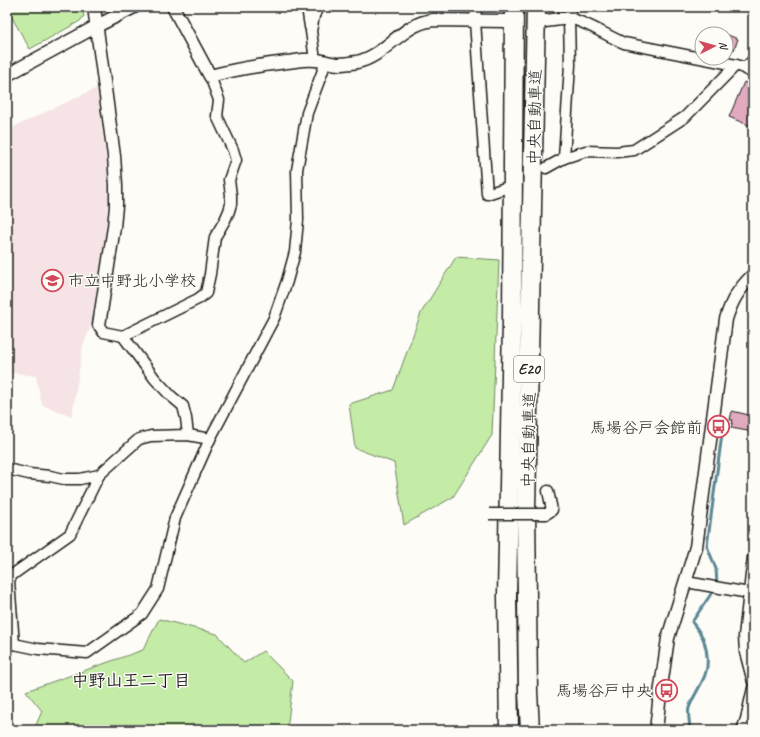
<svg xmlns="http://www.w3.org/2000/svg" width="760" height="737" viewBox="0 0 760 737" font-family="Caveat,'Klee One',sans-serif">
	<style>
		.built { fill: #f5e3e6 }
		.green { fill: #c4eca7; stroke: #708462 }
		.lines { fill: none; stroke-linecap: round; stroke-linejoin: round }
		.stream { stroke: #598793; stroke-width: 3 }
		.building { fill: #e1aabf; stroke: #1c1c1c }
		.minor-casing { stroke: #1c1c1c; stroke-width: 13 }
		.tertiary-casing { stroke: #1c1c1c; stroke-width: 15 }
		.motorway-casing { stroke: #1c1c1c; stroke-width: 21 }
		.minor { stroke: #fdfcf7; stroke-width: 10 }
		.tertiary { stroke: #fdfcf7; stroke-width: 12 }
		.motorway { stroke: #fdfcf7; stroke-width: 18 }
		.minor-bridge-casing { stroke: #1c1c1c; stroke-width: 13; stroke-linecap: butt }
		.minor-bridge { stroke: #fdfcf7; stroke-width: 10 }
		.labels { text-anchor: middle; stroke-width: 3; stroke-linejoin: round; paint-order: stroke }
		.shield { fill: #fdfcf7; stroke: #605f5e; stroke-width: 1 }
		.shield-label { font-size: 15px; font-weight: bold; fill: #1c1c1c }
		.street-label { font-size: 16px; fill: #1c1c1c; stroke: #fdfcf7 }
		.poi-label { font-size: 16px; fill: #1c1c1c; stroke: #fdfcf7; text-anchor: end }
		.neighbourhood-label { font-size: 17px; font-weight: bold; fill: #1c1c1c; stroke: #fdfcf7 }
	</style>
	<rect width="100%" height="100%" fill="#fdfcf7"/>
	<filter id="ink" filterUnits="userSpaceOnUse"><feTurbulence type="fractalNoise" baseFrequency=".025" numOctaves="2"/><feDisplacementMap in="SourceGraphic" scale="8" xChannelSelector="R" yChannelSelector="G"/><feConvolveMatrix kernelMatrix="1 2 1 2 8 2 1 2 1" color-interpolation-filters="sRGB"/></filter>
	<g filter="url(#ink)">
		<!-- built -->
		<path class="built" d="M97,88L107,167L108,197L106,231L90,329L83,345L72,416L42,405L36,376L7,372V130Z"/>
		<!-- green -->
		<g class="green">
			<path d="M7,7H82L84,16L80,21L30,49L7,9Z"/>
			<path d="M456,257L499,260L492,435L453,497L404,525L394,463L355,448L349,404L393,390L421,313Z"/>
			<path d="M159,619L217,634L244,663L263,651L293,681L287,730H34L42,711L26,691L143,650Z"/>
		</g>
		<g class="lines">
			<!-- stream -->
			<g class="stream">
				<path d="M717,583L716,569L707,546L722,434"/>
				<path d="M689,730C691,723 687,715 689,708C693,696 701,686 705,675C709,665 707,651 704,641C702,634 696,628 692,622L713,591"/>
			</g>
		</g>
		<!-- building -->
		<g class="building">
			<path d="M728,35L738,39L734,50L726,47V41Z"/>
			<path d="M744,82L753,86V127L729,117Z"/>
			<path d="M732,411L753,416V432L731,428L733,420H730Z"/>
		</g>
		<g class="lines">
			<defs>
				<g id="minor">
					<path d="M307,7L310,27"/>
					<path d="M476,7L475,21L487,194L505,188"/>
					<path d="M569,18C589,23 605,35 624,43L736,65L745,68L753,60"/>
					<path d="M315,60L311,31L314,16L318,7"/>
					<path d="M564,158L570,65L569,18L570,7"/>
					<path d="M546,168L564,158L586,151L617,152L634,150L685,117L736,65"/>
					<path d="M99,325L103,332L123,336L198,299L206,293L210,274L215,237L225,220L229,211L231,204V195L229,180L236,160L233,150L217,116L219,100L210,76"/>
					<path d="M123,336L155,379L171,396L183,406L186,418L188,435"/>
					<path d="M7,469L29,474L50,476L64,479H80L99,475L139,439L151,436L188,435L210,439"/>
					<path d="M546,514L552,510L548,491"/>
					<path d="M753,557L744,636L745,652L753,682"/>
					<path d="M686,582L749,593"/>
					<path d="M14,644L9,581L12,575L70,534L99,475"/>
					<path d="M7,645L14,644L38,649L87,653L142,614L158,589L175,518L210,439L274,318L287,281L295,252L298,220L297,170L307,113L326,62"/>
					<path d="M742,730L746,719L753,688"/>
				</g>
				<g id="tertiary">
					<path d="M94,7L114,156L116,185V206L114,227L99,325"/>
					<path d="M173,7L210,76C236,69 261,65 287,62C296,61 306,59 315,60C323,60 331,64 339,64C344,64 351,63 357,62C386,56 401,24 433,20L506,21"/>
					<path d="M545,21L569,18"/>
					<path d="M745,68L753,72"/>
					<path d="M7,75L97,26L134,7"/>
					<path d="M656,730L660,694L668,638L696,547L726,319C732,300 738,290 753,275"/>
				</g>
				<g id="motorway">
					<path d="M509,730L507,596L512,321L514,7"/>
					<path d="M530,730L528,692L526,509L536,7"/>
				</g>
			</defs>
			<!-- minor casing -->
			<use href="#minor" class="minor-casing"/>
			<!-- tertiary casing -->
			<use href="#tertiary" class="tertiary-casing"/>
			<!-- motorway casing -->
			<use href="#motorway" class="motorway-casing"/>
			<!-- minor -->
			<use href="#minor" class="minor"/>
			<!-- tertiary -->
			<use href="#tertiary" class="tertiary"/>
			<!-- motorway -->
			<use href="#motorway" class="motorway"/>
			<defs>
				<path id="minor-bridge" d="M489,514H546"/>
			</defs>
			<!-- minor-bridge casing -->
			<use href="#minor-bridge" class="minor-bridge-casing"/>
			<!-- minor-bridge -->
			<use href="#minor-bridge" class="minor-bridge"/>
		</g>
	</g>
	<!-- icons -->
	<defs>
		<symbol id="school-ring" viewBox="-11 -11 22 22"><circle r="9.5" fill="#fdfcf7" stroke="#d1495b" stroke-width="1.5"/><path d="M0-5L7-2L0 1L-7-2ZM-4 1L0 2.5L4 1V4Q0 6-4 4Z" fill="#d1495b"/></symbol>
		<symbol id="bus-ring" viewBox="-11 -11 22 22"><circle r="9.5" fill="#fdfcf7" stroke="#d1495b" stroke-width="1.5"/><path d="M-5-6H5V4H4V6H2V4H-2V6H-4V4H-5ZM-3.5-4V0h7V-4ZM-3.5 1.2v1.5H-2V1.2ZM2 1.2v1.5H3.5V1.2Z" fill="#d1495b"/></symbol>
	</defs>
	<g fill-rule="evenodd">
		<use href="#school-ring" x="40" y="268" width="25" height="25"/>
		<use href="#bus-ring" x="706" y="414" width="25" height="25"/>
		<use href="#bus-ring" x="654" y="678" width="25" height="25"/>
	</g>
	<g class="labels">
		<!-- shield labels -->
		<rect class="shield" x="514" y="356" width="30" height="26" rx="3"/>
		<g class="shield-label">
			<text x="529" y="374">E20</text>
		</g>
		<!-- street labels -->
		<g class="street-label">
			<text transform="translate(534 117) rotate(-89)" y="6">中央自動車道</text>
			<text transform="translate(528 440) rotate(-89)" y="6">中央自動車道</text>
		</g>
		<!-- poi labels -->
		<g class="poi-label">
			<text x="68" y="286" text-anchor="start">市立中野北小学校</text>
			<text x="702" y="433">馬場谷戸会館前</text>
			<text x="652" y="696">馬場谷戸中央</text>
		</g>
		<!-- neighbourhood labels -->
		<g class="neighbourhood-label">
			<text x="131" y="686">中野山王二丁目</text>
		</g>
	</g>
	<!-- margin -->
	<rect width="760" height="737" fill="none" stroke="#fdfcf7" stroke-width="24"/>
	<rect x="12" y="12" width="736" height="713" fill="none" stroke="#1c1c1c" stroke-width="1.5" filter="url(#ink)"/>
	<!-- north arrow -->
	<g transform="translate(714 46) rotate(84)"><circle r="19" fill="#fdfcf7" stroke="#a3a29f"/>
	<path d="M0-3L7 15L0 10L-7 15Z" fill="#d1495b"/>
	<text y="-6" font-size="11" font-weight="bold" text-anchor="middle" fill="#1c1c1c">N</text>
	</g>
</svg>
